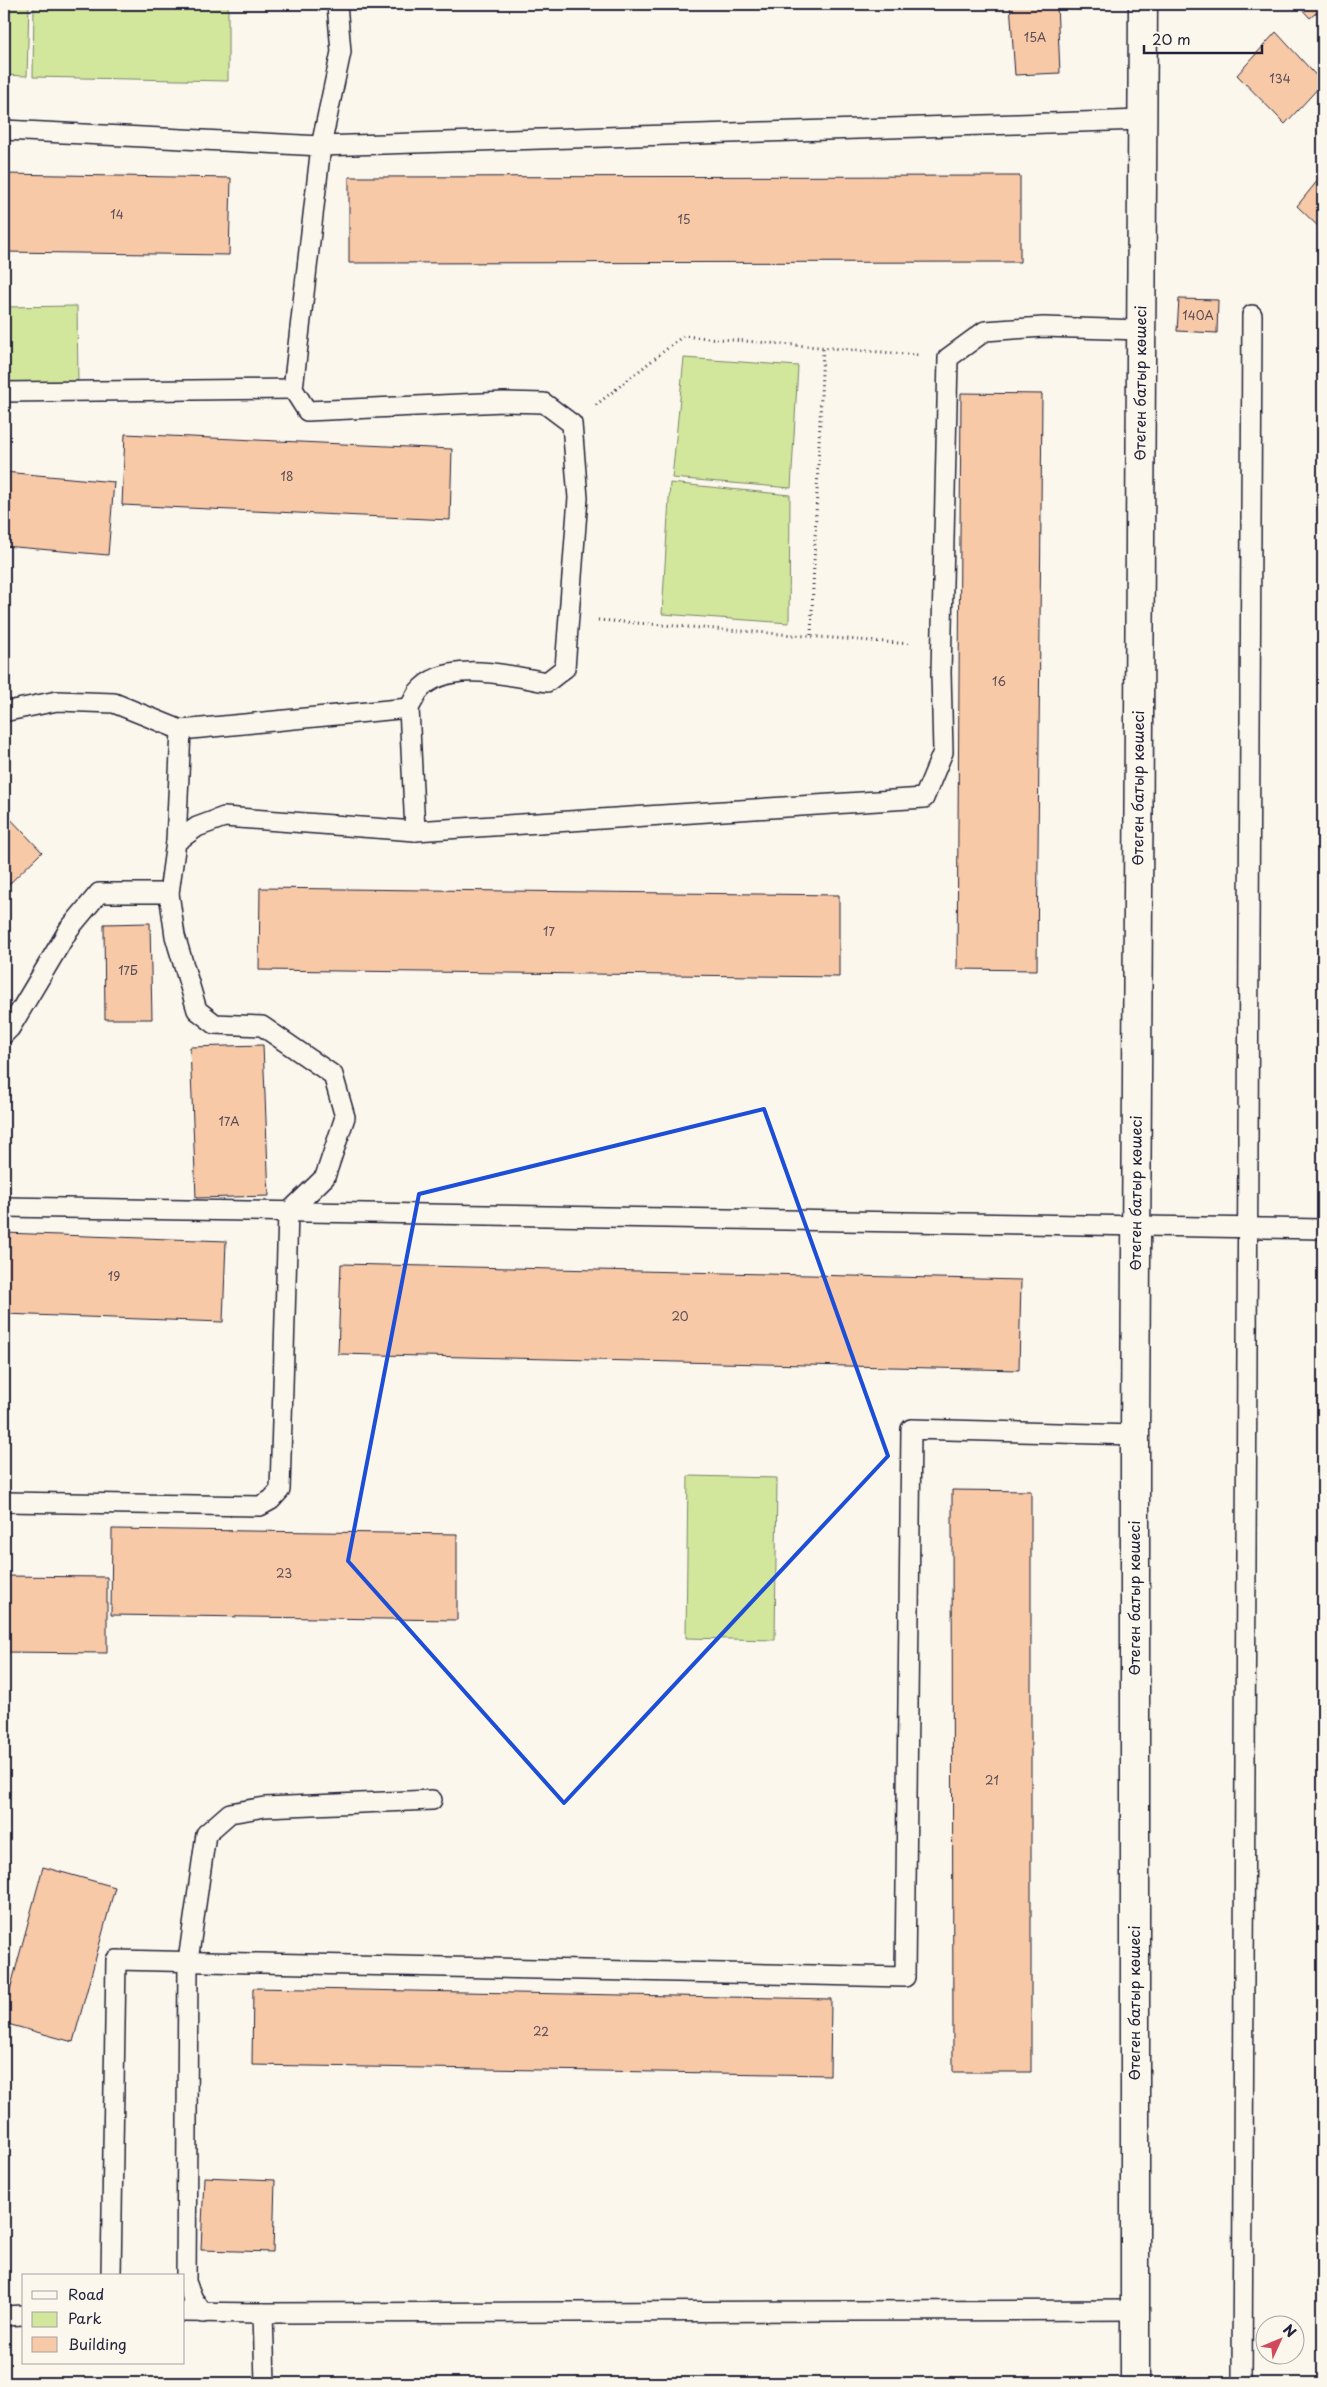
<svg xmlns="http://www.w3.org/2000/svg" width="1327" height="2387" viewBox="0 0 1327 2387" font-family="'Playpen Sans',sans-serif">
	<style>
		.green { fill: #d2e79c; stroke: #7a846c }
		.building { fill: #f8c9a7; stroke: #22223b }
		.lines { fill: none; stroke-linecap: round; stroke-linejoin: round }
		.service-casing { stroke: #22223b; stroke-width: 22 }
		.tertiary-casing { stroke: #22223b; stroke-width: 31 }
		.path { stroke: #22223b; stroke-width: 3; stroke-dasharray: 1 4; stroke-linecap: butt }
		.service { stroke: #fbf7ec; stroke-width: 19 }
		.tertiary { stroke: #fbf7ec; stroke-width: 28 }
		.marked { fill: none; stroke: #1d4ed8; stroke-width: 4; stroke-linejoin: round }
		.labels { text-anchor: middle; stroke-width: 4; stroke-linejoin: round; paint-order: stroke }
		.number-label { font-size: 12px; fill: #584c56 }
		.street-label { font-size: 15px; fill: #22223b; stroke: #fbf7ec }
	</style>
	<rect width="100%" height="100%" fill="#fbf7ec"/>
	<filter id="ink" filterUnits="userSpaceOnUse"><feTurbulence type="fractalNoise" baseFrequency=".02" numOctaves="2"/><feDisplacementMap in="SourceGraphic" scale="10" xChannelSelector="R" yChannelSelector="G"/><feConvolveMatrix kernelMatrix="1 2 1 2 8 2 1 2 1" color-interpolation-filters="sRGB"/></filter>
	<g filter="url(#ink)">
		<!-- green -->
		<g class="green">
			<path d="M4,4H29L27,76L4,75Z"/>
			<path d="M34,4H228V81L33,77Z"/>
			<path d="M77,306L78,381L4,383V307Z"/>
			<path d="M684,358L798,366L791,488L672,478Z"/>
			<path d="M670,483L790,495L789,623L662,614Z"/>
			<path d="M688,1476L777,1478L775,1640L686,1638Z"/>
		</g>
		<!-- building -->
		<g class="building">
			<path d="M1010,4H1057L1060,73L1015,75Z"/>
			<path d="M1297,4H1323V7L1310,18Z"/>
			<path d="M1276,32L1323,83L1285,124L1237,75Z"/>
			<path d="M4,174L231,178L229,255L4,252Z"/>
			<path d="M1323,174V231L1297,206Z"/>
			<path d="M1020,176V262L349,263V177Z"/>
			<path d="M1179,299L1218,300L1217,333L1177,331Z"/>
			<path d="M961,393L1042,394L1037,970L957,969Z"/>
			<path d="M125,434L452,449L450,520L122,505Z"/>
			<path d="M4,472L114,482L108,555L4,546Z"/>
			<path d="M4,812L42,852L4,889Z"/>
			<path d="M260,888L839,895V977L259,970Z"/>
			<path d="M150,923L152,1019H105L104,924Z"/>
			<path d="M4,932L12,941L4,948Z"/>
			<path d="M263,1045L269,1196L196,1198L190,1047Z"/>
			<path d="M4,1233L226,1241L223,1322L4,1314Z"/>
			<path d="M341,1264L1021,1280L1019,1370L338,1354Z"/>
			<path d="M952,1490L1031,1491V2072H953Z"/>
			<path d="M112,1529L457,1534V1620L111,1615Z"/>
			<path d="M4,1576L107,1577V1653L4,1652Z"/>
			<path d="M43,1867L115,1887L73,2042L4,2023V2012Z"/>
			<path d="M253,1988L831,1999L830,2075L252,2065Z"/>
			<path d="M204,2177L275,2180L273,2252L201,2250Z"/>
		</g>
		<g class="lines">
			<defs>
				<g id="service">
					<path d="M337,4L341,52L321,146L293,389L307,411L504,402L544,403L572,424L578,498L565,668L547,682C511,676 445,658 418,692C415,697 412,703 409,708L415,831"/>
					<path d="M4,130L321,146L1142,120"/>
					<path d="M4,392L293,389"/>
					<path d="M4,710L8,711L57,701L114,703L181,730L409,708"/>
					<path d="M176,842L181,730"/>
					<path d="M4,1034L10,1028L69,929L99,893H169"/>
					<path d="M4,1207L1323,1229"/>
					<path d="M4,1502L260,1506L271,1500L280,1490L288,1213L325,1177L345,1117L333,1075L262,1026L215,1024L197,1010L175,936L169,893L176,842L197,827L224,817L415,831L924,798L943,752L941,673L948,358L985,331L1043,327L1141,330"/>
					<path d="M111,2276L116,1960L905,1977L911,1429L1135,1435"/>
					<path d="M184,2312L263,2313"/>
					<path d="M203,2313L193,2299L186,2282L188,1961L206,1834L230,1813L265,1807L432,1800"/>
					<path d="M4,2316L24,2315"/>
					<path d="M265,2383L263,2313L1135,2310"/>
					<path d="M1242,2383L1252,315"/>
				</g>
				<g id="tertiary">
					<path id="s1" d="M1135,2383V1435L1143,4"/>
				</g>
			</defs>
			<!-- service casing -->
			<use href="#service" class="service-casing"/>
			<!-- tertiary casing -->
			<use href="#tertiary" class="tertiary-casing"/>
			<!-- path -->
			<g class="path">
				<path d="M596,405L683,336L918,355"/>
				<path d="M598,620L911,644"/>
				<path d="M811,635L823,348"/>
			</g>
			<!-- service -->
			<use href="#service" class="service"/>
			<!-- tertiary -->
			<use href="#tertiary" class="tertiary"/>
		</g>
	</g>
	<!-- marked area -->
	<path class="marked" d="M764,1109L888,1456L564,1803L348,1561L419,1194Z"/>
	<g class="labels">
		<!-- number labels -->
		<g class="number-label">
			<text x="1035" y="42">15А</text>
			<text x="1280" y="83">134</text>
			<text x="117" y="219">14</text>
			<text x="684" y="224">15</text>
			<text x="1198" y="320">140А</text>
			<text x="287" y="481">18</text>
			<text x="999" y="686">16</text>
			<text x="549" y="936">17</text>
			<text x="128" y="975">17Б</text>
			<text x="229" y="1126">17А</text>
			<text x="114" y="1281">19</text>
			<text x="680" y="1321">20</text>
			<text x="284" y="1578">23</text>
			<text x="992" y="1785">21</text>
			<text x="541" y="2036">22</text>
		</g>
		<!-- street labels -->
		<g class="street-label">
			<text dy="5" stroke="none"><textPath href="#s1" startOffset="2000">Өтеген батыр көшесі</textPath></text>
			<text dy="5" stroke="none"><textPath href="#s1" startOffset="1595">Өтеген батыр көшесі</textPath></text>
			<text dy="5" stroke="none"><textPath href="#s1" startOffset="1190">Өтеген батыр көшесі</textPath></text>
			<text transform="translate(1135 1598) rotate(-90)" y="5">Өтеген батыр көшесі</text>
			<text transform="translate(1135 2003) rotate(-90)" y="5">Өтеген батыр көшесі</text>
		</g>
	</g>
	<!-- margin -->
	<rect width="1327" height="2387" fill="none" stroke="#fbf7ec" stroke-width="20"/>
	<rect x="10" y="10" width="1307" height="2367" fill="none" stroke="#22223b" stroke-width="2" filter="url(#ink)"/>
	<!-- legend -->
	<rect x="22" y="2274" width="162" height="90" fill="#fbf7ec" stroke="#a4a2a5"/>
	<rect x="32" y="2291" width="25" height="8" fill="#fbf7ec" stroke="#a4a2a5"/>
	<text x="68" y="2300" font-size="15" fill="#22223b">Road</text>
	<rect x="32" y="2312" width="25" height="15" fill="#d2e79c" stroke="#a4a2a5"/>
	<text x="68" y="2324" font-size="15" fill="#22223b">Park</text>
	<rect x="32" y="2337" width="25" height="15" fill="#f8c9a7" stroke="#a4a2a5"/>
	<text x="68" y="2350" font-size="15" fill="#22223b">Building</text>
	<!-- north arrow -->
	<g transform="translate(1280 2340) rotate(46)"><circle r="24" fill="#fbf7ec" stroke="#a4a2a5"/>
	<path d="M0-4L9 19L0 12L-9 19Z" fill="#d1495b"/>
	<text y="-8" font-size="14" font-weight="bold" text-anchor="middle" fill="#22223b">N</text>
	</g>
	<!-- scale -->
	<path d="M1144 45v8h118v-8" fill="none" stroke="#22223b" stroke-width="2.5"/>
	<text x="1152" y="45" font-size="15" fill="#22223b" stroke="#fbf7ec" stroke-width="4" paint-order="stroke">20 m</text>
</svg>
